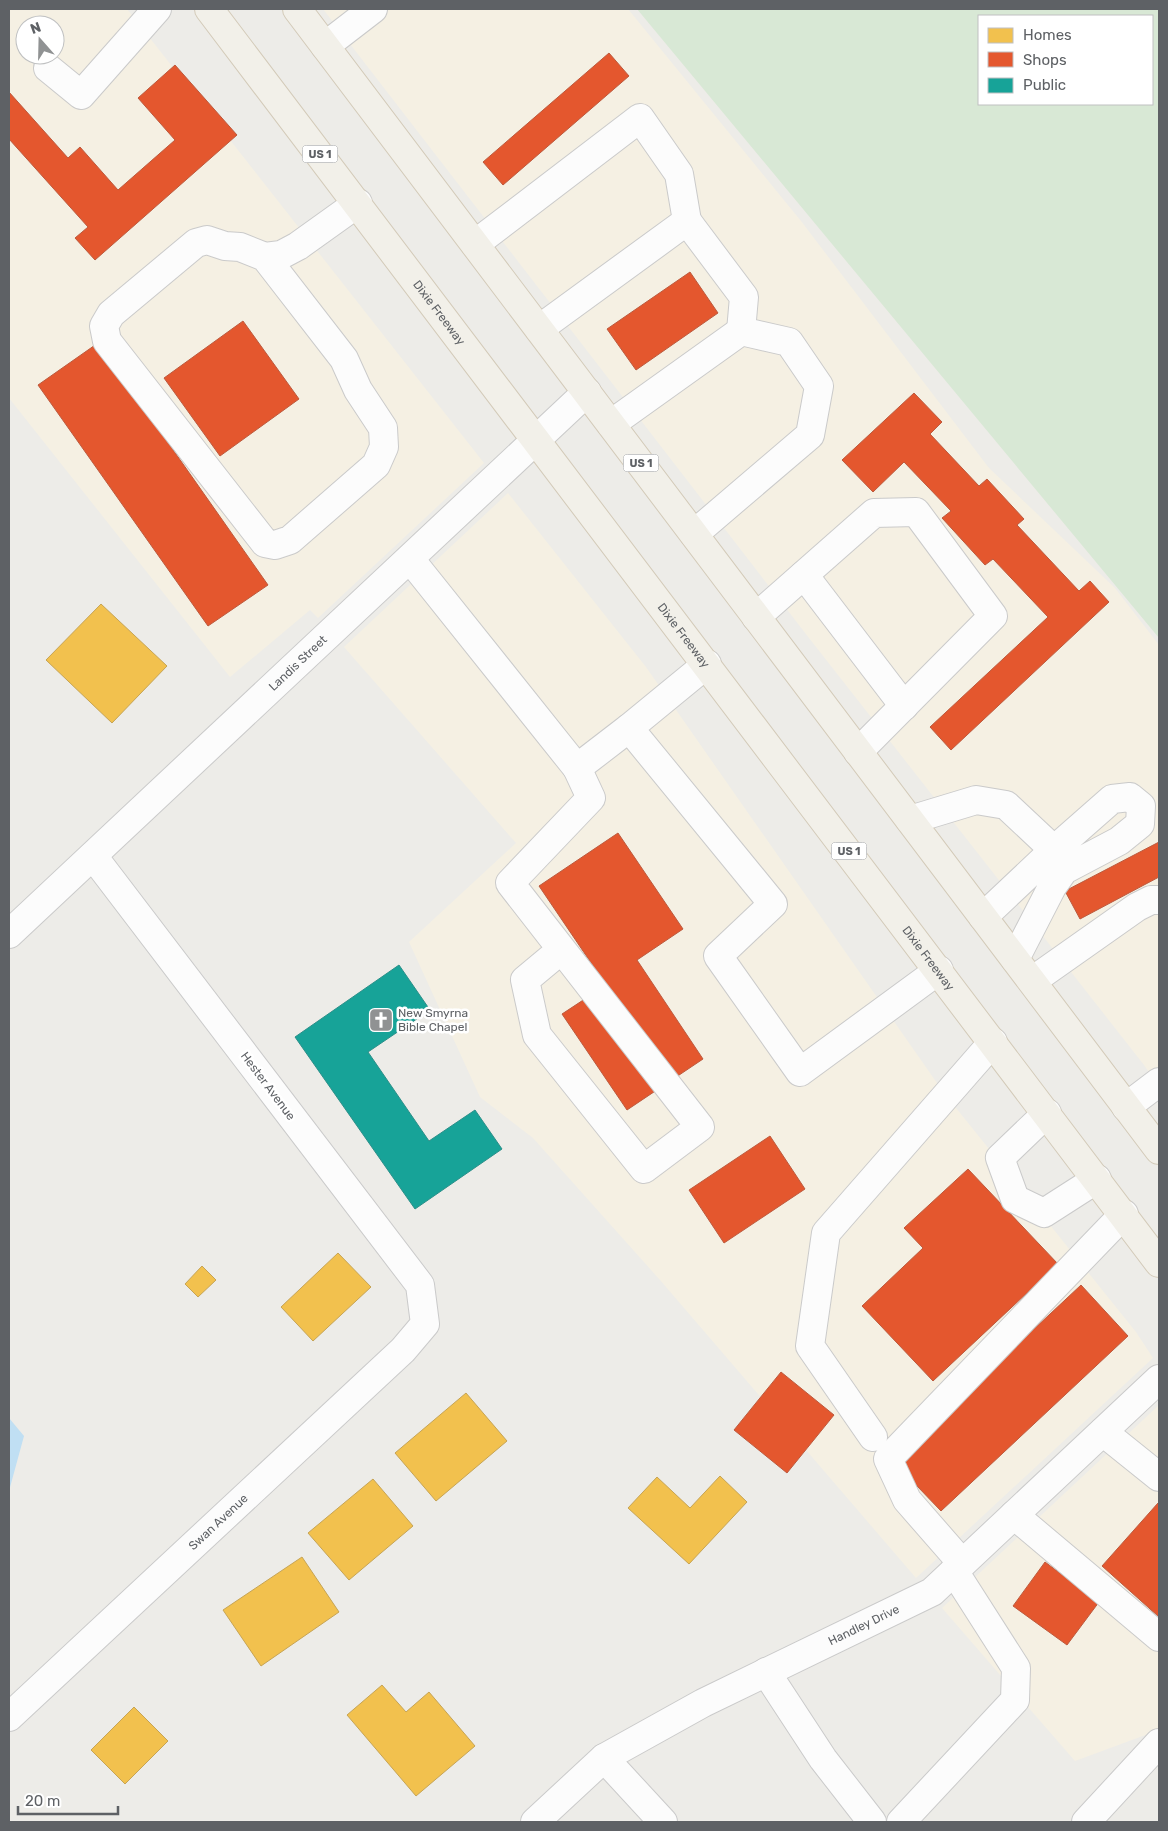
<svg xmlns="http://www.w3.org/2000/svg" width="1168" height="1831" viewBox="0 0 1168 1831" font-family="Rubik,sans-serif">
	<style>
		.commercial { fill: #f5f0e3; fill-rule: evenodd }
		.green { fill: #d8e8d5; fill-rule: evenodd }
		.water { fill: #c0dff3 }
		.homes { fill: #f2c14e; stroke: #c6a455 }
		.shops { fill: #e4572e; stroke: #bc5a3e }
		.public { fill: #17a398; stroke: #2c8f89 }
		.lines { fill: none; stroke-linecap: round; stroke-linejoin: round }
		.minor-casing { stroke: #cacaca; stroke-width: 30 }
		.major-casing { stroke: #d3cab8; stroke-width: 30 }
		.minor { stroke: #fcfcfc; stroke-width: 28 }
		.major { stroke: #f2f0e9; stroke-width: 28 }
		.labels { text-anchor: middle; stroke-width: 5; stroke-linejoin: round; paint-order: stroke }
		.shield { fill: #fff; stroke: #8e9093; stroke-width: 1 }
		.shield-label { font-size: 11px; font-weight: bold; fill: #5e6165 }
		.street-label { font-size: 12px; fill: #5e6165; stroke: #fff }
		.poi-label { font-size: 12px; fill: #5e6165; stroke: #fff; text-anchor: start }
	</style>
	<rect width="100%" height="100%" fill="#edece8"/>
	<!-- commercial -->
	<g class="commercial">
		<path d="M9,9H127L484,463L318,618L310,610L230,677L9,398ZM25,25H55V55H25Z"/>
		<path d="M323,9H628L801,221L989,468L1115,588L1159,645V1087L1144,1065L809,638Z"/>
		<path d="M508,493L646,667L944,1093L1136,1332L1153,1358L916,1578L660,1280L533,1138L480,1097L409,942L516,843L344,647Z"/>
		<path d="M1159,1405V1730L1075,1761L942,1608Z"/>
	</g>
	<!-- green -->
	<path class="green" d="M637,9H1159V638ZM979,16H1152V104H979Z"/>
	<!-- water -->
	<path class="water" d="M9,1418L24,1436L9,1491Z"/>
	<!-- homes -->
	<g class="homes">
		<path d="M101,604L167,666L112,723L46,660Z"/>
		<path d="M338,1253L371,1287L313,1341L281,1307Z"/>
		<path d="M202,1266L216,1280L198,1297L185,1284Z"/>
		<path d="M466,1393L507,1441L436,1501L395,1453Z"/>
		<path d="M720,1476L747,1502L689,1564L628,1508L657,1477L690,1508Z"/>
		<path d="M373,1479L413,1526L349,1580L308,1533Z"/>
		<path d="M302,1557L339,1612L261,1666L223,1610Z"/>
		<path d="M382,1685L406,1712L429,1692L475,1746L416,1796L347,1715Z"/>
		<path d="M134,1707L168,1741L125,1784L91,1750Z"/>
	</g>
	<!-- shops -->
	<g class="shops">
		<path d="M609,53L629,76L503,185L483,162Z"/>
		<path d="M175,65L237,135L95,260L75,238L88,227L9,139V92L68,158L80,147L118,190L175,140L138,98Z"/>
		<path d="M690,272L718,313L636,370L607,329Z"/>
		<path d="M243,321L299,399L220,456L164,378Z"/>
		<path d="M98,343L268,585L208,626L38,385Z"/>
		<path d="M914,393L942,422L930,434L979,486L987,479L1024,519L1017,525L1079,591L1090,581L1109,602L951,750L930,727L1048,617L993,559L985,565L942,518L951,511L904,462L873,492L842,460Z"/>
		<path d="M618,833L683,929L637,960L703,1059L627,1110L562,1014L606,985L539,886Z"/>
		<path d="M1159,842V877L1080,919L1065,891Z"/>
		<path d="M770,1136L805,1189L724,1243L689,1190Z"/>
		<path d="M968,1169L1058,1264L933,1381L862,1306L923,1248L904,1228Z"/>
		<path d="M1081,1285L1128,1336L941,1511L893,1461Z"/>
		<path d="M781,1372L834,1415L787,1473L734,1430Z"/>
		<path d="M1158,1503L1159,1504V1617L1102,1566Z"/>
		<path d="M1045,1562L1099,1602L1067,1645L1013,1606Z"/>
	</g>
	<!-- public -->
	<path class="public" d="M399,965L430,1010L368,1052L429,1141L475,1110L502,1149L415,1209L295,1037Z"/>
	<g class="lines">
		<defs>
			<g id="minor">
				<path d="M325,46L373,9"/>
				<path d="M48,68L81,95L157,9"/>
				<path d="M687,221L744,297L741,331L789,342L819,386L810,435L694,534"/>
				<path d="M475,244L640,118L679,174L687,221L539,329"/>
				<path d="M265,257L344,359L358,390L383,428L384,447L376,465L290,540L275,545L265,543L107,341L104,326L111,314L196,243L207,240L225,246L240,247L265,257L281,255L298,246L358,203"/>
				<path d="M611,424L741,331"/>
				<path d="M410,559L577,768L629,728"/>
				<path d="M804,575L904,706"/>
				<path d="M756,617L874,513L916,512L993,616L858,752"/>
				<path d="M707,664L629,728L773,904L718,956L800,1072L939,970"/>
				<path d="M910,820L976,800L1006,805L1054,850"/>
				<path d="M983,917L1054,850L1112,799L1130,797L1141,806L1140,824L1119,841L1064,870L1052,887L1015,959"/>
				<path id="s1" d="M9,934L587,392"/>
				<path d="M561,950L525,980L537,1035L644,1169L700,1127L510,883L591,798L577,768"/>
				<path d="M1032,981L1137,907L1151,900H1159"/>
				<path d="M1126,1107L1159,1082"/>
				<path d="M1047,1113L1000,1158L1015,1199L1044,1213L1097,1179"/>
				<path d="M1103,1432L1159,1477"/>
				<path d="M873,1437L810,1346L826,1233L993,1042"/>
				<path d="M1014,1515L1159,1637"/>
				<path d="M962,1563L907,1500L888,1459L1124,1214"/>
				<path d="M766,1672L823,1759L872,1822"/>
				<path id="s2" d="M9,1717L403,1350L425,1324L420,1285L93,856"/>
				<path d="M604,1758L663,1822"/>
				<path id="s3" d="M535,1822L604,1758L703,1703L932,1592L1159,1379"/>
				<path d="M901,1822L1015,1700L1016,1668L954,1571"/>
				<path d="M1086,1822L1159,1743"/>
			</g>
			<g id="major">
				<path id="s4" d="M209,9L1159,1263"/>
				<path d="M297,9L1159,1150"/>
			</g>
		</defs>
		<!-- minor casing -->
		<use href="#minor" class="minor-casing"/>
		<!-- major casing -->
		<use href="#major" class="major-casing"/>
		<!-- minor -->
		<use href="#minor" class="minor"/>
		<!-- major -->
		<use href="#major" class="major"/>
	</g>
	<!-- icons -->
	<defs>
		<symbol id="church-square" viewBox="-11 -11 22 22"><rect x="-9" y="-9" width="18" height="18" rx="4" fill="#909293" stroke="#fff"/><path d="M-1.2-6h2.4v3.5h3.3v2.4h-3.3V6h-2.4V-.1h-3.3v-2.4h3.3Z" fill="#fff"/></symbol>
	</defs>
	<g fill-rule="evenodd">
		<use href="#church-square" x="367" y="1006" width="28" height="28"/>
	</g>
	<g class="labels">
		<!-- shield labels -->
		<g class="shield">
			<rect x="302.5" y="145.5" width="35" height="17" rx="4"/>
			<rect x="623.5" y="454.5" width="35" height="17" rx="4"/>
			<rect x="831.5" y="842.5" width="35" height="17" rx="4"/>
		</g>
		<g class="shield-label">
			<text x="320" y="158">US 1</text>
			<text x="641" y="467">US 1</text>
			<text x="849" y="855">US 1</text>
		</g>
		<!-- street labels -->
		<g class="street-label">
			<text dy="4" stroke="none"><textPath href="#s4" startOffset="381">Dixie Freeway</textPath></text>
			<text dy="4" stroke="none"><textPath href="#s4" startOffset="786">Dixie Freeway</textPath></text>
			<text dy="4" stroke="none"><textPath href="#s1" startOffset="396">Landis Street</textPath></text>
			<text dy="4" stroke="none"><textPath href="#s4" startOffset="1191">Dixie Freeway</textPath></text>
			<text transform="translate(268 1086) rotate(53)" y="4">Hester Avenue</text>
			<text dy="4" stroke="none"><textPath href="#s2" startOffset="286">Swan Avenue</textPath></text>
			<text dy="4" stroke="none"><textPath href="#s3" startOffset="386">Handley Drive</textPath></text>
		</g>
		<!-- poi labels -->
		<g class="poi-label">
			<text x="398" y="1017">New Smyrna<tspan x="398" dy="14">Bible Chapel</tspan></text>
		</g>
	</g>
	<!-- border -->
	<rect width="1168" height="1831" fill="none" stroke="#5e6165" stroke-width="20"/>
	<!-- legend -->
	<rect x="978" y="15" width="175" height="90" fill="#ffffff" stroke="#bfc0c1"/>
	<rect x="988" y="28" width="25" height="15" fill="#f2c14e" stroke="#bfc0c1"/>
	<text x="1023" y="40" font-size="15" fill="#5e6165">Homes</text>
	<rect x="988" y="52" width="25" height="15" fill="#e4572e" stroke="#bfc0c1"/>
	<text x="1023" y="65" font-size="15" fill="#5e6165">Shops</text>
	<rect x="988" y="78" width="25" height="15" fill="#17a398" stroke="#bfc0c1"/>
	<text x="1023" y="90" font-size="15" fill="#5e6165">Public</text>
	<!-- north arrow -->
	<g transform="translate(40 40) rotate(340)"><circle r="24" fill="#ffffff" stroke="#bfc0c1"/>
	<path d="M0-4L9 19L0 12L-9 19Z" fill="#909293"/>
	<text y="-8" font-size="14" font-weight="bold" text-anchor="middle" fill="#5e6165">N</text>
	</g>
	<!-- scale -->
	<path d="M18 1806v8h100v-8" fill="none" stroke="#5e6165" stroke-width="2.5"/>
	<text x="25" y="1806" font-size="15" fill="#5e6165" stroke="#ffffff" stroke-width="4" paint-order="stroke">20 m</text>
</svg>
